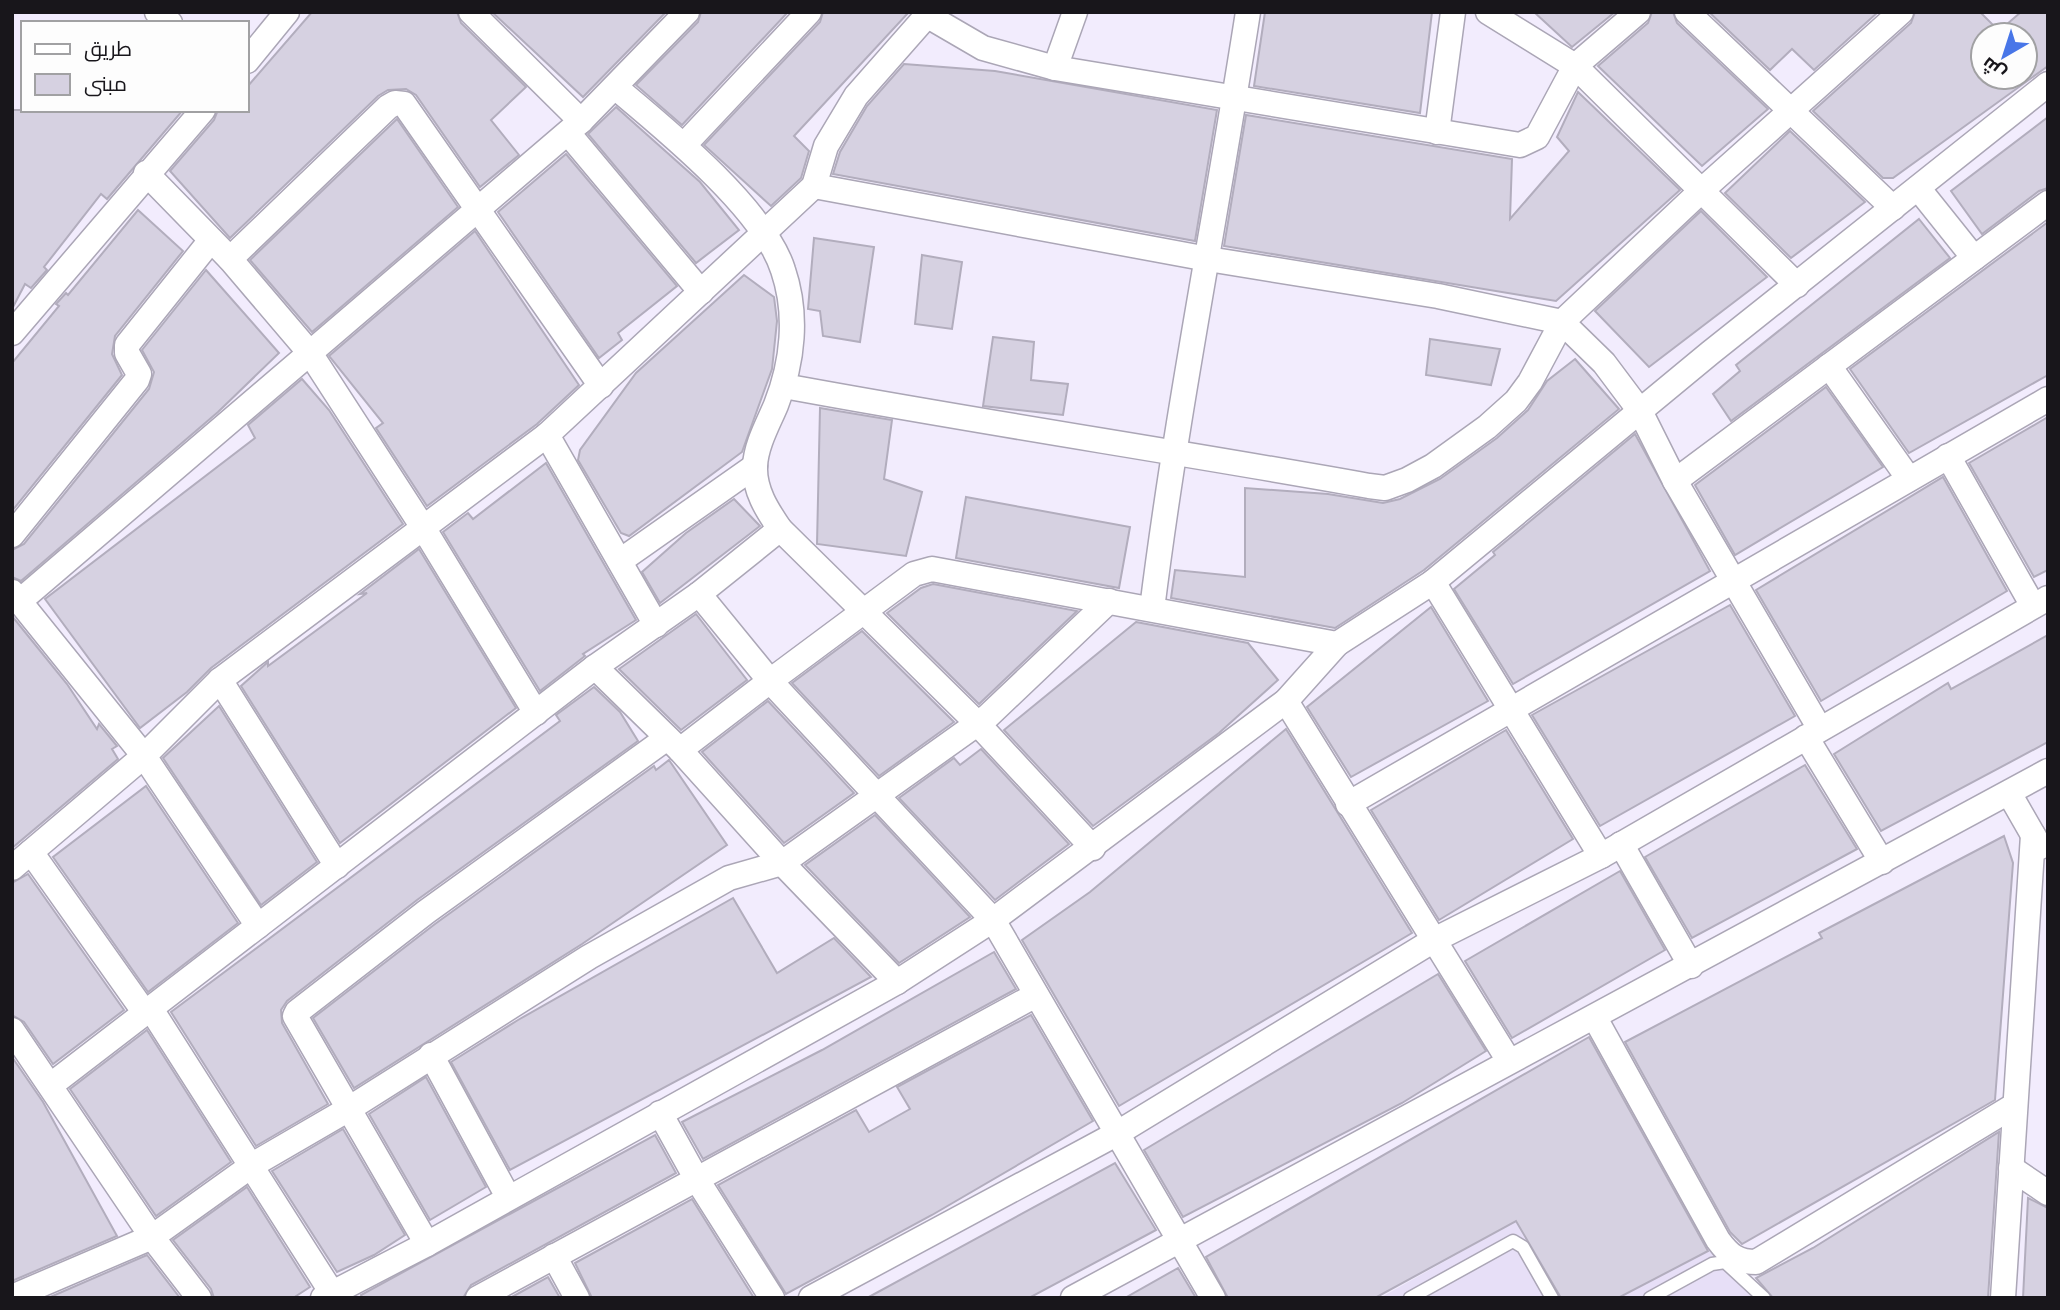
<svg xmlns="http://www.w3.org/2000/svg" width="2060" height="1310" viewBox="0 0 2060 1310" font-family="'Golos Text',Cairo,sans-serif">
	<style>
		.built { fill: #e7dff7 }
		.building { fill: #d6d1e1; stroke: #b2adbd; stroke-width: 2; fill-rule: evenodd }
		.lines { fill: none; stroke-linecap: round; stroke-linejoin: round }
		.lane-casing { stroke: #aba6b6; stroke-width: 15 }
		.street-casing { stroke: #aba6b6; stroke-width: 27 }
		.lane { stroke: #fff; stroke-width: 12 }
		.street { stroke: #fff; stroke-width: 24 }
	</style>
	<rect width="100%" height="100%" fill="#f2ecfd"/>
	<!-- built -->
	<g class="built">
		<path d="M1516,1221L1560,1298H1380Z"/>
		<path d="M1717,1246L1758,1298H1618Z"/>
	</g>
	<!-- building -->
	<g class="building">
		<path d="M312,12H457L461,23L526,87L491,120L519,155L480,187L416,95L406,89L388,90L378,96L230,238L170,171L214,120L218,110H247V87Z"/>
		<path d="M492,12H666L583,97Z"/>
		<path d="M701,12H788L682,125L636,85L698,22Z"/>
		<path d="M823,12H909L794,136L809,151L801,178L771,206L704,145L820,22Z"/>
		<path d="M1265,12H1432L1420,113L1254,86Z"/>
		<path d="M1534,12H1615L1572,47Z"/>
		<path d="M1652,12H1673L1677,23L1768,109L1702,166L1598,66L1648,23Z"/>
		<path d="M1709,12H1878L1814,70L1792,49L1770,70Z"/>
		<path d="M1915,12H1980L1999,31L2021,12H2048V66L1893,178H1883L1813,111L1911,23ZM1983,35H2025V77H1983Z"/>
		<path d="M904,64L995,71L1217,110L1195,241L833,174L840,152L867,106Z"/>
		<path d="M1578,92L1680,190L1556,301L1224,246L1246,115L1512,159L1510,219L1569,151L1557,137Z"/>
		<path d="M616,107L700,182L739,230L696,263L588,134Z"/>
		<path d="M12,110H183L107,199L101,194L44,267L47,270L31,288L25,284L12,309Z"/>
		<path d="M2048,117V188L2039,191L1982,234L1951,191Z"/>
		<path d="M397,119L458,207L312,332L250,260Z"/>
		<path d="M1790,131L1865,202L1791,258L1725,193Z"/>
		<path d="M566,154L677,286L618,333L622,340L599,358L498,212Z"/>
		<path d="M138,210L183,251L115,336L112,354L122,375L12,511V363L59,306L56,304L66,293L68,295Z"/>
		<path d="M1701,211L1767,277L1649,367L1595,311Z"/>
		<path d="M1919,219L1950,258L1731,421L1713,394L1740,371L1736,365Z"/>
		<path d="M2048,222V375L1909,453L1850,369Z"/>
		<path d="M475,231L579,385L537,424L427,506L376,428L383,423L329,356Z"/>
		<path d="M814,238L874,247L860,342L823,336L820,311L808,309Z"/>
		<path d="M922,255L962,262L952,329L915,324Z"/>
		<path d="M206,270L279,353L218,412L21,581L12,577V550L24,544L149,389L154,372L142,350Z"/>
		<path d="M744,275L774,297L777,321L772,369L742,452L629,536L621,533L578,460L580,450L636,373Z"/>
		<path d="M993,337L1034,342L1031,380L1068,384L1063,415L983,406Z"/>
		<path d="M1430,339L1500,349L1491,385L1426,375Z"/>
		<path d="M1575,359L1619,409L1424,570L1335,628L1171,598L1175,570L1245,577V488L1328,494L1383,503L1400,499L1440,479L1497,438L1528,410L1547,381Z"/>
		<path d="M302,379L329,410L403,524L211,668L187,692L140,728L45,599L255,438L248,425Z"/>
		<path d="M1826,387L1883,467L1735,555L1695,485Z"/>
		<path d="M820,408L892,420L884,479L922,492L906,556L817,544Z"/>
		<path d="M2048,417V570L2034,577L1969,463Z"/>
		<path d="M1635,434L1710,571L1513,684L1454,589L1495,555L1493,552Z"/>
		<path d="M546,463L636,620L583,654L585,656L540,691L443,532L468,513L473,519Z"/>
		<path d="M1943,477L2007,591L1821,701L1756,590Z"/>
		<path d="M966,497L1130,527L1119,588L956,558Z"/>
		<path d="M734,499L760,526L660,603L642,572L686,533Z"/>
		<path d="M419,549L516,708L340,843L241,686L268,662V666L367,593L360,594Z"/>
		<path d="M933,584L1077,611L979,704L887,613L921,588Z"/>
		<path d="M1730,605L1795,716L1600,826L1532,715Z"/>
		<path d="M1431,607L1488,701L1351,777L1307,707Z"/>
		<path d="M696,614L747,680L681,730L619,669Z"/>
		<path d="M12,616L67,684L97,729L99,724L117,746L112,749L118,759L12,848Z"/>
		<path d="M1136,622L1248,643L1278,680L1219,733L1093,826L1004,730Z"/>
		<path d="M862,631L954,722L879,776L792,683Z"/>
		<path d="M2048,635V742L1881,831L1834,754L1948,683L1951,689Z"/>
		<path d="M594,687L620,712L638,741L417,900L287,1001L281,1010L282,1023L328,1104L256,1146L171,1012L560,721L556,715Z"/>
		<path d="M768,701L854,793L784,843L702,752Z"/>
		<path d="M219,706L317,862L261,905L163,758Z"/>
		<path d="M1286,729L1412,933L1119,1106L1022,940L1090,892Z"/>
		<path d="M1506,730L1573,839L1439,920L1371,810Z"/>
		<path d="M981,749L1069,844L995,900L899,798L954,758L960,765Z"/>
		<path d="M669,760L727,845L582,944L354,1088L313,1018L435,924L654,766L656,770Z"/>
		<path d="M1805,765L1857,849L1692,938L1645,857Z"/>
		<path d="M146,786L238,923L148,992L53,857Z"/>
		<path d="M875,815L970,917L899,963L805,865Z"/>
		<path d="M2004,836L2013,863L1995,1100L1742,1244L1730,1232L1625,1042L1822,938L1819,933Z"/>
		<path d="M1620,871L1665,950L1512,1038L1465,961Z"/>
		<path d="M28,874L124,1010L53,1064L24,1022L12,1015V883Z"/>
		<path d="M733,898L777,973L834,938L871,977L510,1170L451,1062L518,1020Z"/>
		<path d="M994,952L1016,989L703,1159L682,1122L822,1050Z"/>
		<path d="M1438,974L1486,1051L1402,1103L1183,1217L1144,1150Z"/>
		<path d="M1031,1015L1093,1121L932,1215L786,1294L718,1185L856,1110L869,1132L910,1109L897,1087Z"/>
		<path d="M147,1030L231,1162L156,1216L70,1089Z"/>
		<path d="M1589,1037L1708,1251L1618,1298H1561L1516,1221L1375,1298H1228L1206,1257Z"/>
		<path d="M12,1057L43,1102L117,1236L12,1281Z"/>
		<path d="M426,1077L486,1187L430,1220L369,1114Z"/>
		<path d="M343,1129L405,1235L374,1255L337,1272L272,1171Z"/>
		<path d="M1999,1132L1988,1298H1773L1756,1278L1813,1248Z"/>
		<path d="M655,1135L676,1173L471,1285L463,1298H362L361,1295Z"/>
		<path d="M1115,1163L1156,1230L1029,1298H867Z"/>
		<path d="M247,1187L310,1287L293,1298H214L211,1289L173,1240Z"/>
		<path d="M2028,1198L2048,1208V1298H2023Z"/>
		<path d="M692,1199L754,1298H592L575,1263Z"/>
		<path d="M147,1255L180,1298H48Z"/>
		<path d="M1178,1268L1196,1298H1125Z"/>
		<path d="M548,1277L560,1298H510Z"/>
	</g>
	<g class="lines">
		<defs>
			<g id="lane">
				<path d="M1410,1298L1513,1241L1523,1247L1552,1298"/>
				<path d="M1650,1298L1712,1264L1725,1262L1764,1298"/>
			</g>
			<g id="street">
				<path d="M157,12L170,23"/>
				<path d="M471,12L581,121"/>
				<path d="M1488,12L1575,66L1797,285"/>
				<path d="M1687,12L1893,208"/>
				<path d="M928,16L983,48L1055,68L1520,145L1537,137L1575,66L1638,12"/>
				<path d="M247,61L287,12"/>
				<path d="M1055,68L1075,12"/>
				<path d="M615,87C664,128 764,209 783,270C798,314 793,362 776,405C768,424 756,445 755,466C754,490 767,510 780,529L978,724L1093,848"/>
				<path d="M1437,132L1453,12"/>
				<path d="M568,133L701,292"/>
				<path d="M684,145L809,12"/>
				<path d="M146,173L230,259L310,353L424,529L536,713"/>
				<path d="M814,186L1208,259L1438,296L1562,322L1604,363L1640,411L1675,481L1820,729"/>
				<path d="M1918,188L1974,258"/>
				<path d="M230,259L388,107L395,103L404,104L601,386"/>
				<path d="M12,333L203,110"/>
				<path d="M1829,366L1909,479"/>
				<path d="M784,386C978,422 1174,451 1369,486L1385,488L1407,480L1433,466L1487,427L1516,401L1530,382L1562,322L1701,191L1901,12"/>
				<path d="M547,435L656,625"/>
				<path d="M1948,456L2033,606"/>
				<path d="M1675,481L2048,203"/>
				<path d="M12,535L137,380L139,374L127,353V345L211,240"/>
				<path d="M620,561L755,466"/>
				<path d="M1433,582L1601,856"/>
				<path d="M12,592L144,756L12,868"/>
				<path d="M699,594L770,681L914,574L932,569L1337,644"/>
				<path d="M21,600L581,121L687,12"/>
				<path d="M1152,609C1177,409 1217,212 1248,12"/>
				<path d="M595,667L680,750L770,681L993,920L1213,1298"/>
				<path d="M220,680L337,866"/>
				<path d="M1286,701L1509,1061"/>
				<path d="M1806,737L1882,862"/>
				<path d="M680,750L782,863L897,982"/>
				<path d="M2009,793L2040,847"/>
				<path d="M1348,804L2048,399"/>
				<path d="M1621,844L1691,966"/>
				<path d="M31,852L145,1013"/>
				<path d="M258,926L144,756L220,680L547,435L814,186L826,146L856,96L930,12"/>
				<path d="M151,1009L332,1293"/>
				<path d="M1595,1018L1718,1240C1729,1255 1737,1262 1756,1262L2015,1105"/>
				<path d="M12,1030L152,1237L199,1298"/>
				<path d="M431,1055L508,1197"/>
				<path d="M51,1085L595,667L699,594L780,529"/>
				<path d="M660,1113L696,1178L772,1298"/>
				<path d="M2011,1168L2048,1193"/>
				<path d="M427,1244L295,1016L297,1012L426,912L667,738"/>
				<path d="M554,1256L577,1298"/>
				<path d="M12,1297L152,1237L254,1164L347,1110L589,957L729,878L782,863L988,716L1109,601"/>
				<path d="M323,1298L427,1244L897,982L993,920L1286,701L1337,644L1433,582L1710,353L2048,84"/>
				<path d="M478,1298L1036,995"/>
				<path d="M811,1298L1116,1134L1434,940L1601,856L2048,598"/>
				<path d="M1073,1298L2048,771"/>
				<path d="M2003,1298L2033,835"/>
			</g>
		</defs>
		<!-- lane casing -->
		<use href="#lane" class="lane-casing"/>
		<!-- street casing -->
		<use href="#street" class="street-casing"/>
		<!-- lane -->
		<use href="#lane" class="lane"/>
		<!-- street -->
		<use href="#street" class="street"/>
	</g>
	<!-- border -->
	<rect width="2060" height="1310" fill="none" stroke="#18161b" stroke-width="28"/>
	<!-- legend -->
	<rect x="21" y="21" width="228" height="91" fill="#fdfdfd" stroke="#a1a1a3" stroke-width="2"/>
	<rect x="35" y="44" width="35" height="10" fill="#ffffff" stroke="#a1a1a3" stroke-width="2"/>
	<text x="84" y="56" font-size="21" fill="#18161b">طريق</text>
	<rect x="35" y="74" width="35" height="21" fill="#d6d1e1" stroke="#a1a1a3" stroke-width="2"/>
	<text x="84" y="91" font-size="21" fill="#18161b">مبنى</text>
	<!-- north arrow -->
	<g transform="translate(2004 56) rotate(219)"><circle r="33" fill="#fdfdfd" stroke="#a1a1a3" stroke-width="2"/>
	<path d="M0-5L12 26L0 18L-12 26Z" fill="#4876e8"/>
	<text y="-10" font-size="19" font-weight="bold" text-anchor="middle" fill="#18161b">ش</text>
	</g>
</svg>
